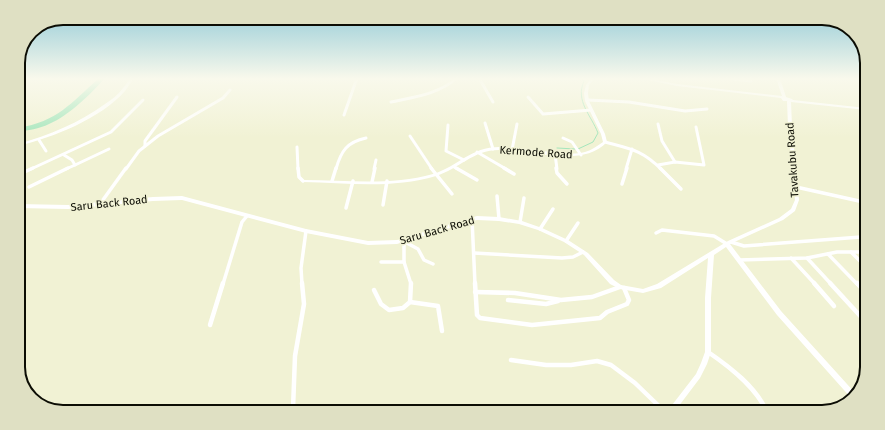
<svg xmlns="http://www.w3.org/2000/svg" width="885" height="430" viewBox="0 0 885 430" font-family="'Fira Sans',sans-serif">
	<style>
		.lines { fill: none; stroke-linecap: round; stroke-linejoin: round }
		.stream { stroke: #a5e6bc; stroke-width: 1 }
		.river { fill: #a5e6bc; fill-rule: evenodd }
		.street-far2 { stroke: #fff; stroke-width: 3 }
		.street-far1 { stroke: #fff; stroke-width: 3.5 }
		.street { stroke: #fff; stroke-width: 4.5 }
		.secondary { fill: #fff; fill-rule: evenodd }
		.labels { text-anchor: middle; stroke-width: 3; stroke-linejoin: round; paint-order: stroke }
		.street-label { font-size: 11px; fill: #0c0d04; stroke: #f1f2d4 }
		.rim { fill: none; stroke: #0c0d04; stroke-width: 2 }
	</style>
	<rect width="100%" height="100%" fill="#f1f2d4"/>
	<g class="lines">
		<!-- stream -->
		<g class="stream">
			<path d="M557,148L575,149"/>
			<path d="M578,149L593,142L598,133C591,115 575,101 584,81L581,78"/>
		</g>
		<!-- river -->
		<path class="river" d="M99,78H105C91,94 68,116 49,124C39,129 28,130 18,132V128C58,121 70,104 99,78Z"/>
		<!-- street-far2 -->
		<g class="street-far2">
			<path d="M234,78H244"/>
			<path d="M479,78L493,102"/>
			<path d="M723,78L751,81L750,78"/>
			<path d="M528,97L543,114L591,110"/>
			<path d="M588,100L629,102L685,111L707,109"/>
			<path d="M391,102C414,97 439,94 457,78"/>
			<path d="M344,115L357,78"/>
			<path d="M485,123L493,149"/>
			<path d="M658,124L662,141L675,162"/>
			<path d="M448,125L446,151L464,160"/>
			<path d="M410,136L432,169"/>
			<path d="M563,138L572,142L581,155"/>
			<path d="M39,140L46,151"/>
			<path d="M605,142C631,149 642,150 661,169"/>
			<path d="M145,146V141L177,97"/>
			<path d="M297,147L298,169"/>
			<path d="M512,150L517,124"/>
			<path d="M477,152L506,169"/>
			<path d="M555,154L557,169"/>
			<path d="M64,155L72,160L75,165L66,169"/>
			<path d="M75,165L109,149"/>
			<path d="M658,165L675,162L704,165L696,127"/>
			<path d="M454,167L458,169"/>
			<path d="M31,169L111,132L143,100"/>
			<path d="M126,169L139,151L158,136L223,98L230,90"/>
			<path d="M336,169C341,151 347,142 366,138"/>
			<path d="M374,169L376,160"/>
			<path d="M626,169L632,149"/>
		</g>
		<!-- street-far1 -->
		<g class="street-far1">
			<path d="M298,168L299,177L303,181"/>
			<path d="M431,168L452,194"/>
			<path d="M456,168L477,180"/>
			<path d="M504,168L514,174"/>
			<path d="M556,168L557,173L567,184"/>
			<path d="M660,168L681,189"/>
			<path d="M18,175L33,168"/>
			<path d="M332,181L336,168"/>
			<path d="M372,182L375,168"/>
			<path d="M622,184L627,168"/>
			<path d="M29,187L68,168"/>
			<path d="M796,187L859,201"/>
			<path d="M497,196L499,219"/>
			<path d="M100,204L126,168"/>
			<path d="M383,205L387,181"/>
			<path d="M346,208L353,181"/>
			<path d="M472,219L475,284"/>
			<path d="M520,222L524,198"/>
			<path d="M540,229L553,209"/>
			<path d="M656,233L662,230L714,236L727,244"/>
			<path d="M404,240V262L411,284"/>
			<path d="M566,241L578,223"/>
			<path d="M405,242L418,249L424,260L433,264"/>
			<path d="M731,242L744,246L861,237"/>
			<path d="M851,252L864,265"/>
			<path d="M474,253L562,258L573,257L583,252"/>
			<path d="M828,254L857,284"/>
			<path d="M791,258L815,284"/>
			<path d="M807,258L831,284"/>
			<path d="M739,260L807,258L837,252H864"/>
			<path d="M381,262H404"/>
			<path d="M223,284L242,222L247,216"/>
			<path d="M302,284L301,268L306,231"/>
		</g>
		<!-- street -->
		<g class="street">
			<path d="M475,283L477,315L480,318L532,325L600,318L607,312L627,304L629,300L624,288"/>
			<path d="M814,283L834,306"/>
			<path d="M830,283L863,319"/>
			<path d="M857,283L864,291"/>
			<path d="M374,290L381,304L389,310L403,308L410,302L411,283"/>
			<path d="M475,292L515,293L561,300L592,297L620,287"/>
			<path d="M508,300L546,304L558,301"/>
			<path d="M410,302L438,306L442,331"/>
			<path d="M210,325L223,283"/>
			<path d="M708,352C730,367 756,387 767,412"/>
			<path d="M511,360L546,365H571L597,361L611,365L635,383L664,411"/>
			<path d="M293,409L295,356L304,304L302,283"/>
		</g>
		<!-- secondary -->
		<g class="secondary">
			<path d="M130,78H134C131,82 128,87 125,91C100,119 54,137 18,146V144C49,135 79,123 105,104C111,100 118,95 123,88C126,85 128,81 130,78Z"/>
			<path d="M591,78H595L589,85L588,93L589,101L605,134L607,142C582,169 532,149 499,150C473,150 459,169 436,176C393,189 347,183 303,182L301,181L303,180C346,180 391,186 433,174C459,166 470,147 500,147C517,147 534,150 551,152C562,153 574,155 585,152C592,150 597,146 603,142L601,134L585,101L584,93L586,85Z"/>
			<path d="M641,78H647L677,84L782,96L776,78H780L786,97L792,99L793,100L866,108V110L791,102L792,126L799,200L795,211L783,220L730,244L781,311L856,394L852,399L777,315L726,247L714,255L711,298V352L707,364L700,378L675,411H668L669,409L696,374L701,363L705,352V298L708,258L661,288L643,293L620,289L610,284L584,255L564,242L538,230L519,224L499,221L477,220L397,244L368,245L306,233L182,200L153,201L68,209L18,208V204L68,205L153,197L182,196L306,229L368,241L397,240L477,216L499,217L522,221L542,228L568,240L588,253L614,280L621,285L643,289L657,284L728,241L779,218L791,209L795,200L788,126L787,101H783L781,98L677,86L643,79Z"/>
		</g>
	</g>
	<!-- sky -->
	<linearGradient id="sky" x2="0" y2="1"><stop stop-color="#8dc8d6"/><stop offset="0.57" stop-color="#f9f9ec"/><stop offset="1" stop-color="#f9f9ec" stop-opacity="0"/></linearGradient>
	<rect width="885" height="138" fill="url(#sky)"/>
	<g class="labels">
		<!-- street labels -->
		<g class="street-label">
			<text transform="translate(536 152) rotate(4)" y="4">Kermode Road</text>
			<text transform="translate(792 160) rotate(-94)" y="4">Tavakubu Road</text>
			<text transform="translate(109 203) rotate(-6)" y="4">Saru Back Road</text>
			<text transform="translate(437 230) rotate(-16)" y="4">Saru Back Road</text>
		</g>
	</g>
	<!-- crop -->
	<path d="M0 0H885V430H0ZM63 25H822A38 38 0 0 1 860 63V367A38 38 0 0 1 822 405H63A38 38 0 0 1 25 367V63A38 38 0 0 1 63 25Z" fill="#dfe0c3" fill-rule="evenodd"/>
	<path class="rim" d="M63 25H822A38 38 0 0 1 860 63V367A38 38 0 0 1 822 405H63A38 38 0 0 1 25 367V63A38 38 0 0 1 63 25Z"/>
</svg>
